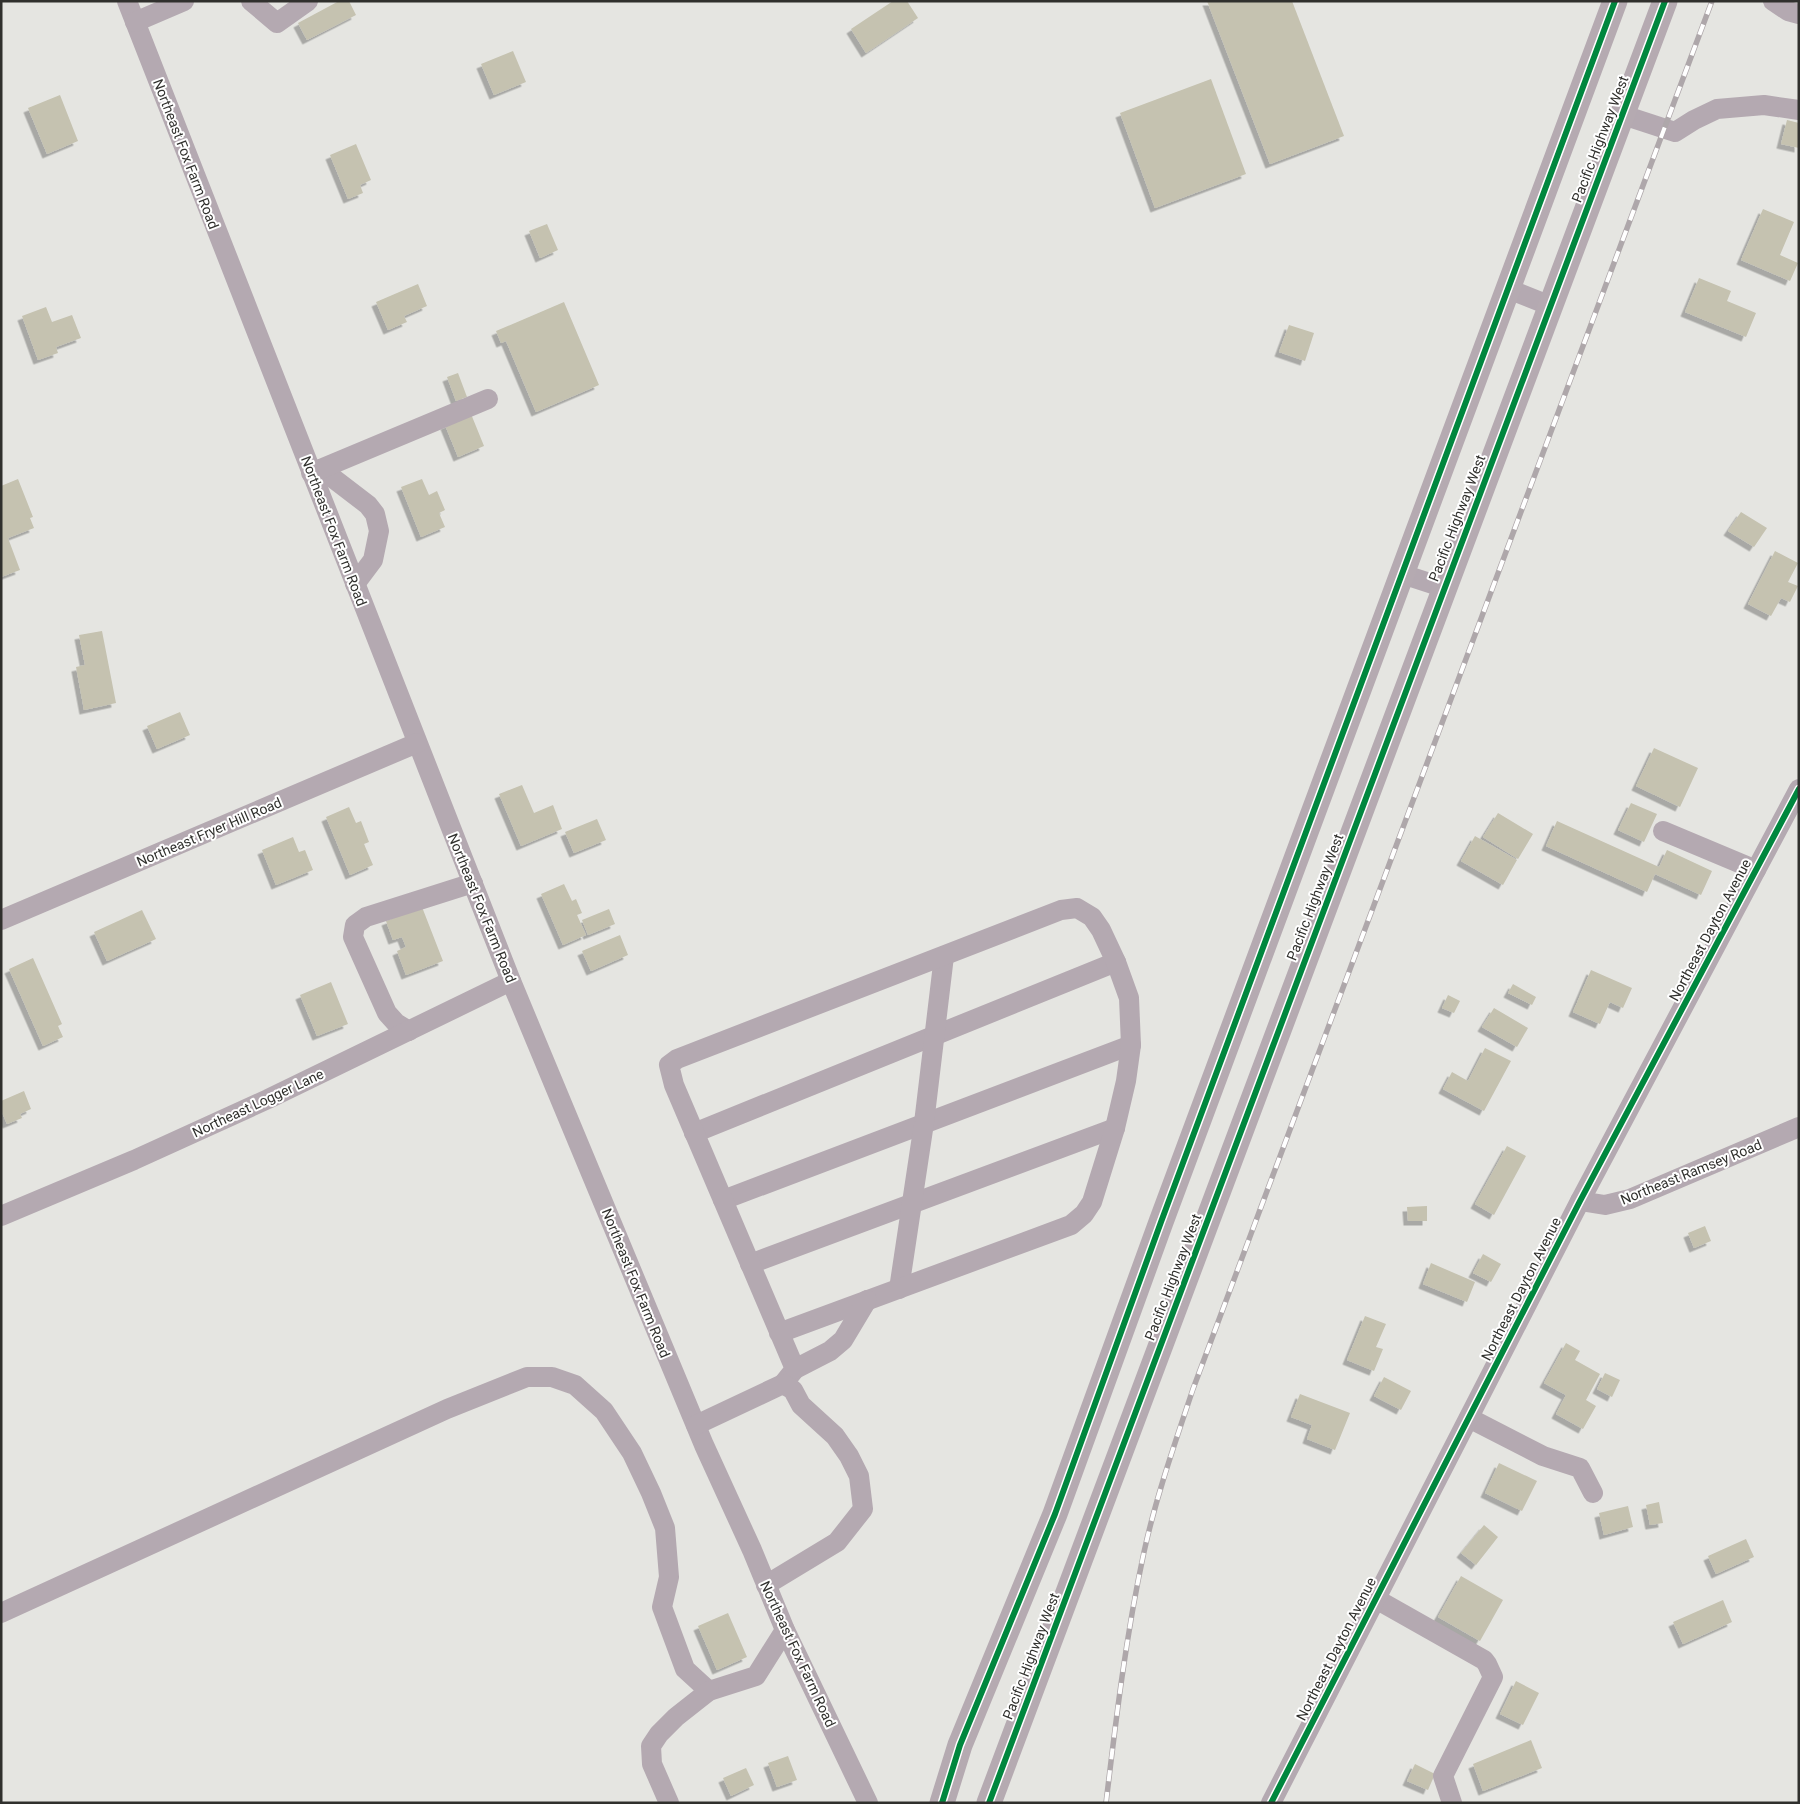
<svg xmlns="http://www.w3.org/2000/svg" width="1800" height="1804" viewBox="0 0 1800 1804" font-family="Roboto,sans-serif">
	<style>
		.building { fill: #c5c2b0; filter: url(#shadow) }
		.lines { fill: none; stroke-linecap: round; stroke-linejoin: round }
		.minor { stroke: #b4a9b1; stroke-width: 20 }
		.major { stroke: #b5aab1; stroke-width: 25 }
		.rail-casing { stroke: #aea7aa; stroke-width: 5.5 }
		.rail { stroke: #fff; stroke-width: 4; stroke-dasharray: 11; stroke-linecap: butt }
		.cycleway-casing { stroke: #fff; stroke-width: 9 }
		.cycleway { stroke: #00873e; stroke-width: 6 }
		.labels { text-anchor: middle; stroke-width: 4; stroke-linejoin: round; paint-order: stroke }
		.street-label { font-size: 14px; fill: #30302d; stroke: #fff }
	</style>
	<defs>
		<filter id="shadow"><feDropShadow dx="-4.5" dy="4.5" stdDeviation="0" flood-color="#0004"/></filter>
	</defs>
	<rect width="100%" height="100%" fill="#e5e5e1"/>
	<!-- building -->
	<g class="building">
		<path d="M339,1H349L356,15L307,40L298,23Z"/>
		<path d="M893,1H907L918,18L866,53L851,29Z"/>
		<path d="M1207,1H1292L1344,136L1270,164Z"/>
		<path d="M513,51L526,82L494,95L481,64Z"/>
		<path d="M1211,79L1246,174L1155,208L1120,113Z"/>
		<path d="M60,95L78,141L47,154L28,108Z"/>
		<path d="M1787,120L1799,123V148L1781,144Z"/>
		<path d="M356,144L371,180L360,185L363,193L348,199L330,155Z"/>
		<path d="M1763,209L1794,222L1780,255L1798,263L1790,281L1741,260Z"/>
		<path d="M547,224L558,250L540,258L529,231Z"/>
		<path d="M1699,278L1731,291L1727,301L1756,313L1746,337L1685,312Z"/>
		<path d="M418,284L427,306L404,316L407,322L388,330L376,302Z"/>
		<path d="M564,302L599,385L536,412L506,341L501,343L496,331Z"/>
		<path d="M46,307L52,322L72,315L81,338L56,347L58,353L38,360L22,316Z"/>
		<path d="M1289,325L1314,333L1305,361L1279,352Z"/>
		<path d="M458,373L467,397L456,401L447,377Z"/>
		<path d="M471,414L484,446L458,457L445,425Z"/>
		<path d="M18,479L33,517L30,518L34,528L8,538L20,570L1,577V486Z"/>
		<path d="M422,479L429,495L437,491L445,510L439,513L445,527L421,537L401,487Z"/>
		<path d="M1741,512L1767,528L1754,547L1728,531Z"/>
		<path d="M1775,551L1798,563L1788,582L1798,586L1790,602L1781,598L1771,616L1748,604Z"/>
		<path d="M102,631L116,703L84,710L76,667L85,665L79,635Z"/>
		<path d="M180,712L190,735L157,749L147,726Z"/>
		<path d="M1654,748L1698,768L1680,807L1636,786Z"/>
		<path d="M522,785L534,813L553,805L562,829L521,846L499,794Z"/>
		<path d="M1631,803L1657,814L1644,842L1618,830Z"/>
		<path d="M349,807L356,823L361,821L369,842L364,844L373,865L350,875L326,817Z"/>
		<path d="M1498,813L1533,834L1518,859L1483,837Z"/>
		<path d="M597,819L606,840L574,853L565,832Z"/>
		<path d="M1557,821L1659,867L1667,850L1712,871L1701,895L1655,874L1647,892L1546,846Z"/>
		<path d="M1475,836L1517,860L1503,885L1461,861Z"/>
		<path d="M293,837L299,852L305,850L313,870L276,885L262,850Z"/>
		<path d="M564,884L572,901L576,899L582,913L577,915L586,935L563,945L541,894Z"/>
		<path d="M422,907L443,961L406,975L397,951L406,947L402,937L393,940L386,921Z"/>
		<path d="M609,909L615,924L588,935L582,920Z"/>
		<path d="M142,910L156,939L107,961L94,932Z"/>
		<path d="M620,935L628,955L591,971L582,951Z"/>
		<path d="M33,958L62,1024L58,1026L63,1037L43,1046L9,969Z"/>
		<path d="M1591,970L1632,988L1623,1008L1610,1002L1600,1024L1573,1012Z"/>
		<path d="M331,982L348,1024L317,1036L300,995Z"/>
		<path d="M1513,984L1536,997L1532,1005L1508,993Z"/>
		<path d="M1448,995L1460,1001L1454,1013L1442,1008Z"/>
		<path d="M1494,1008L1528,1028L1517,1047L1482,1027Z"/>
		<path d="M1485,1048L1511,1061L1484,1111L1443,1089L1452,1072L1468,1081Z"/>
		<path d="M24,1091L31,1109L20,1114L22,1118L7,1124L1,1110V1101Z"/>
		<path d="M1507,1146L1526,1156L1494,1215L1475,1204Z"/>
		<path d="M1427,1206V1221H1408L1407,1207Z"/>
		<path d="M1705,1226L1711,1241L1694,1248L1688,1233Z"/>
		<path d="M1483,1254L1501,1264L1491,1282L1473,1273Z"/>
		<path d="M1431,1263L1475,1282L1467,1302L1423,1284Z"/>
		<path d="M1365,1316L1386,1324L1376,1347L1383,1349L1374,1371L1347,1360Z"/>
		<path d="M1566,1343L1580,1351L1575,1360L1600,1374L1586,1400L1596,1406L1583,1429L1556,1414L1566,1395L1544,1383Z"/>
		<path d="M1605,1373L1620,1380L1612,1397L1597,1389Z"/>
		<path d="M1384,1377L1411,1391L1401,1410L1374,1396Z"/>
		<path d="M1300,1394L1350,1413L1335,1450L1307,1439L1312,1425L1291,1417Z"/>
		<path d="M1499,1463L1537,1481L1522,1511L1485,1493Z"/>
		<path d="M1659,1502L1663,1523L1650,1525L1646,1505Z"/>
		<path d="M1628,1506L1633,1527L1604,1535L1599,1513Z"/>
		<path d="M1484,1525L1498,1537L1476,1565L1461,1553Z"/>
		<path d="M1746,1539L1754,1557L1716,1574L1708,1556Z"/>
		<path d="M1461,1576L1503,1600L1480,1641L1438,1617Z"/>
		<path d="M1723,1600L1732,1622L1683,1644L1673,1622Z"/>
		<path d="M728,1613L747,1657L717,1670L698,1626Z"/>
		<path d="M1516,1681L1539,1693L1523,1725L1500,1714Z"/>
		<path d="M1531,1740L1542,1768L1483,1791L1473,1764Z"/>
		<path d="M788,1756L797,1780L777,1787L768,1763Z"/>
		<path d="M1415,1764L1435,1774L1428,1790L1407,1781Z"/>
		<path d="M746,1768L754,1785L731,1796L723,1778Z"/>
	</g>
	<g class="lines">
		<!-- minor -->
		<g class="minor">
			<path d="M127,1L511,981L704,1445L752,1550L785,1630L868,1803"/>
			<path d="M251,1L277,23L308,1"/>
			<path d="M1773,1L1788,11L1799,14"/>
			<path d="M135,22L184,1"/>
			<path d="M1623,115L1675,132L1694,120L1717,109L1764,105L1799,110"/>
			<path d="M1508,289L1551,306"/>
			<path d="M321,469L368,505L375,514L379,531L373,560L355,584"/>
			<path d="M311,473L488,399"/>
			<path d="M1402,574L1445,588"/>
			<path d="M1663,831L1756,870"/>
			<path d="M1,920L417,743"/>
			<path d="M409,1031L396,1023L387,1013L353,937L355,925L366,917L473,883"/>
			<path d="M694,1133L1116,962"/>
			<path d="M723,1200L1131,1045"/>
			<path d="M1580,1201L1605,1205L1630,1199L1799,1127"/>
			<path d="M1,1216L134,1160L268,1099L511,981"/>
			<path d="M750,1264L1115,1128"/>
			<path d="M899,1289L924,1123L944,956"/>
			<path d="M779,1333L1071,1225L1084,1214L1092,1202L1115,1128L1126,1081L1131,1045L1129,998L1116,962L1101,930L1092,917L1077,908L1061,910L677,1059L669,1065L674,1085C714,1180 754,1275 795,1369L783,1384"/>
			<path d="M795,1369L830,1351L843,1340L867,1300"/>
			<path d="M1469,1418L1543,1456L1580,1468L1593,1493"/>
			<path d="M696,1425L783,1384L793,1390L801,1405L835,1436L849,1456L859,1476L863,1509L837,1542L766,1585"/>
			<path d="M1376,1599L1484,1660L1487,1664L1493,1677L1443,1776L1452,1803"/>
			<path d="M1,1613L447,1409L527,1377H552L575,1385L604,1411L632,1453L651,1493L665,1528L669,1577L662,1607L685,1669L709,1691L756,1676L785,1630"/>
			<path d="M669,1803L652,1764L651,1746L659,1734L676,1717L709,1691"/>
			<path d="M1271,1803L1580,1201L1799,789"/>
		</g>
		<!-- major -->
		<g class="major">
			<path d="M942,1803L960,1745L1055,1514L1161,1222L1615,1"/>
			<path d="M989,1803L1665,1"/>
		</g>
		<defs>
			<path id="rail" d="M1106,1803C1116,1719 1126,1635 1144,1552C1156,1497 1175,1443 1193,1389L1712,1"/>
		</defs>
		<!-- rail casing -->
		<use href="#rail" class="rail-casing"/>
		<!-- rail -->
		<use href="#rail" class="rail"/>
		<defs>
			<g id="cycleway">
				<path d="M942,1803L960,1745L1055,1514L1161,1222L1615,1"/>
				<path d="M989,1803L1665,1"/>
				<path d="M1271,1803L1580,1201L1799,789"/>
			</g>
		</defs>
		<!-- cycleway casing -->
		<use href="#cycleway" class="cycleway-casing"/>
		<!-- cycleway -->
		<use href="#cycleway" class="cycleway"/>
	</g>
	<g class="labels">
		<!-- street labels -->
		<g class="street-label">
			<text transform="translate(1600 139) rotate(-69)" y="5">Pacific Highway West</text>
			<text transform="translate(186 154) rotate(69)" y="5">Northeast Fox Farm Road</text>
			<text transform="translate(1457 518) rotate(-69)" y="5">Pacific Highway West</text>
			<text transform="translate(334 531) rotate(69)" y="5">Northeast Fox Farm Road</text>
			<text transform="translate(209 832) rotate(-23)" y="5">Northeast Fryer Hill Road</text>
			<text transform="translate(1315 897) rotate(-69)" y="5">Pacific Highway West</text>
			<text transform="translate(482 908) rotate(68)" y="5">Northeast Fox Farm Road</text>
			<text transform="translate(1710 930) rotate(-62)" y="5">Northeast Dayton Avenue</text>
			<text transform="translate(258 1103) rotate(-25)" y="5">Northeast Logger Lane</text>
			<text transform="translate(1691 1172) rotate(-22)" y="5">Northeast Ramsey Road</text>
			<text transform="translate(1173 1277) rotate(-69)" y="5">Pacific Highway West</text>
			<text transform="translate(636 1283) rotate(68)" y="5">Northeast Fox Farm Road</text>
			<text transform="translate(1521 1289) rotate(-63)" y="5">Northeast Dayton Avenue</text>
			<text transform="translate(1336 1649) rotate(-63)" y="5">Northeast Dayton Avenue</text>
			<text transform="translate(798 1654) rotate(65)" y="5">Northeast Fox Farm Road</text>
			<text transform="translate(1031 1656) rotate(-69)" y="5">Pacific Highway West</text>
		</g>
	</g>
	<!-- border -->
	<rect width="1800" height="1804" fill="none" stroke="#30302d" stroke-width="5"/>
</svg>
